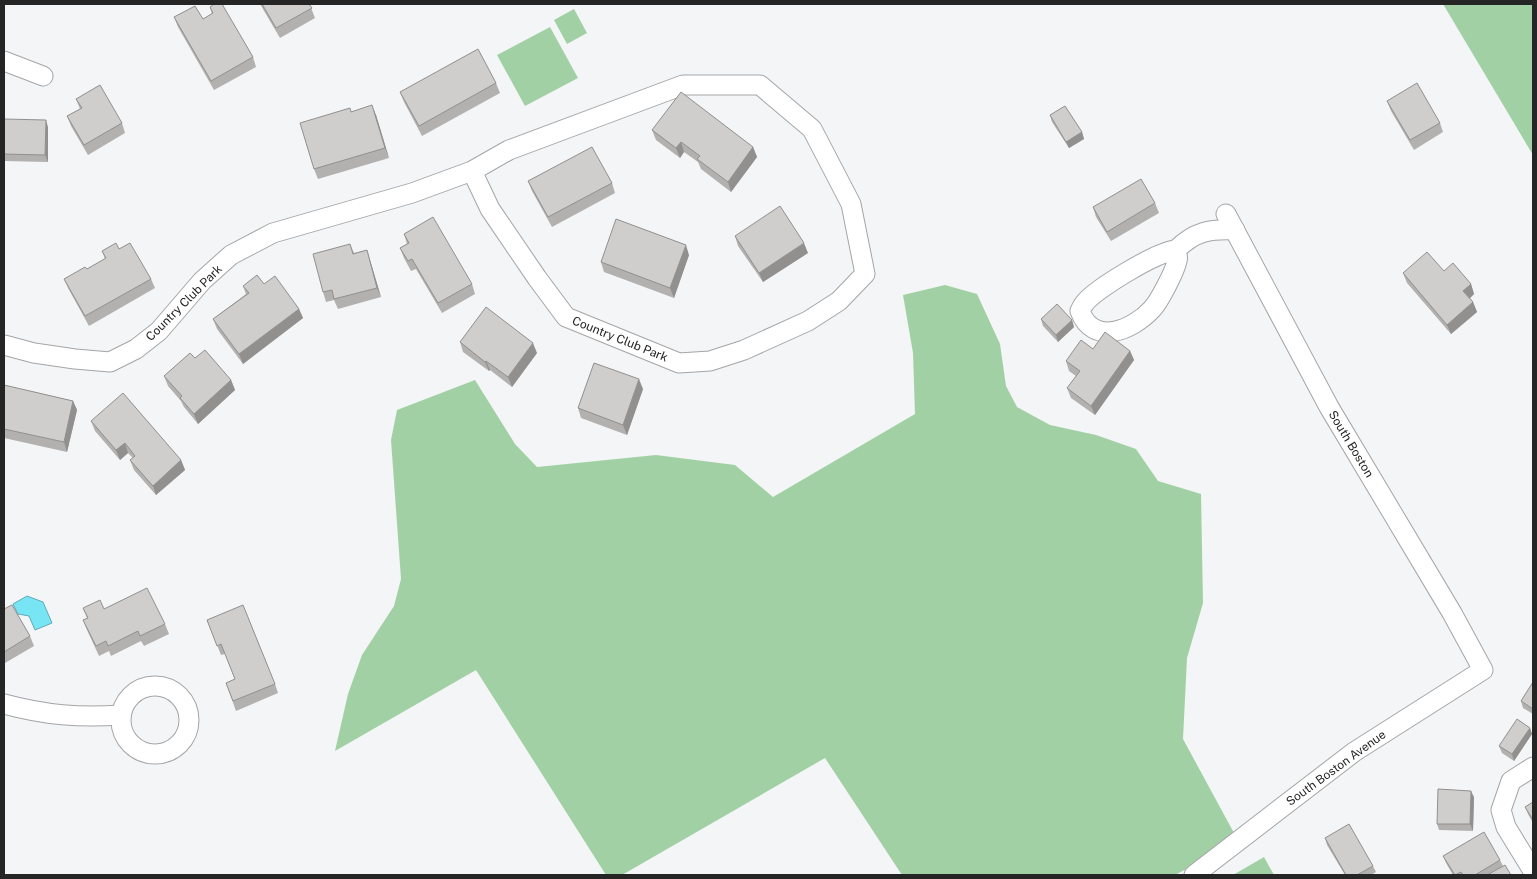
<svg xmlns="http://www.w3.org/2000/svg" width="1537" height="879" viewBox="0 0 1537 879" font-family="'Public Sans',sans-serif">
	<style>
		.green { fill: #a2d0a5 }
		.water { fill: #78e5f4; stroke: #5fabb6 }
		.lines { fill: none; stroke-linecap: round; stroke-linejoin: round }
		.minor-casing { stroke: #a4a5a7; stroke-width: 21 }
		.minor { stroke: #fff; stroke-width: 19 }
		.wall { fill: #b2b1af }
		.shaded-wall { fill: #91908f }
		.building { fill: #cfcecc; stroke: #91908f }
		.labels { text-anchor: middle; stroke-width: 5; stroke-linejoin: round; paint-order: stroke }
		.street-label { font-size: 12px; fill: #252526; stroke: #fff }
	</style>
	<rect width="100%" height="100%" fill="#f4f5f6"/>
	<!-- green -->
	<g class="green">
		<path d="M1443,4H1533V155Z"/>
		<path d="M574,9L587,33L567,44L554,20Z"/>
		<path d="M550,27L578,78L525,106L497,55Z"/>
		<path d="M945,285L977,294L1000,344L1006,386L1017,407L1050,425L1096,435L1136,449L1158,481L1201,494L1203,603L1187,658L1183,739L1234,833L1190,867L1175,875H902L825,758L622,875H606L476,670L335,751L348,694L362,655L394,606L401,579L391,440L397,410L475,380L515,444L537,467L656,455L735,465L773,497L915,414L913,353L903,295Z"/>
		<path d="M1264,857L1274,875H1233Z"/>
	</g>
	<!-- water -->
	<path class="water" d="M27,596L43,602L52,623L35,630L29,616L18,614L13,604Z"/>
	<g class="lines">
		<defs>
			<g id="minor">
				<path d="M4,61L43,76"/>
				<path d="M1176,250C1160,250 1093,290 1084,304C1082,306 1081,309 1080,311C1093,347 1133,330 1152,309C1159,302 1175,271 1177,261C1178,258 1177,253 1176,250C1195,231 1210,229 1235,230"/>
				<path d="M4,345L34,353L75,359L110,362L136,349L159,331L202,281L231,255L273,233L412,193L472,171L509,150L683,85H760L812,129L851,204L865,274L839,301L808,321L744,350L710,361L679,363L566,317L537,278L490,209L472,171"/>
				<circle cx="155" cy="720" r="34"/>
				<path d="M4,704C45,715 79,718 121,715"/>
				<path d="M1533,767L1511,781L1501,810L1506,827L1533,871"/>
				<path d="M1194,875L1354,752L1483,670L1452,613L1329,407L1226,214"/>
			</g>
		</defs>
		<!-- minor casing -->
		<use href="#minor" class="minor-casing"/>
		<!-- minor -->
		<use href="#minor" class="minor"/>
	</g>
	<!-- wall -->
	<g class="wall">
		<path d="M260,4H312L310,5L315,18L280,38Z"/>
		<path d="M210,7L253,57L256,67L214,90L178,27L174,17L203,19L212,14Z"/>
		<path d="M496,83L500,93L422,136L404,102L400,92Z"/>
		<path d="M76,99L122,123L125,133L88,155L71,126L67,116L80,109Z"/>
		<path d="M1387,101L1440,123L1443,132L1414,150L1391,111Z"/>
		<path d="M351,112L376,115L389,158L318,179L314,169Z"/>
		<path d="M1050,115L1082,132L1084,139L1069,148L1052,122Z"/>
		<path d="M4,119L48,127V162L4,161Z"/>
		<path d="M652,130L753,147L757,157L731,192L701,169L698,162L684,152L680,158L656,140Z"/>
		<path d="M528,181L612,183L615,193L552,227L532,191Z"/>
		<path d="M1155,203L1159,213L1111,241L1096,217L1093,207Z"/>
		<path d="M404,234L472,284L475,294L442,313L416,269L411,271L404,258L400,248L407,244Z"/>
		<path d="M735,236L808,253L763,282L738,246Z"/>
		<path d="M350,244L354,253L367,250L370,260L381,297L338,309L334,300L326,302L323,292Z"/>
		<path d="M119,249L151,279L155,288L89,326L68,288L64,279L87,269L105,259L102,251Z"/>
		<path d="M689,255L674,298L604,272L601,262Z"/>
		<path d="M1444,271L1471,284L1474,294L1470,298L1473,302L1477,312L1451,334L1407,283L1403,273Z"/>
		<path d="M264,284L299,309L303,318L243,364L217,329L213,319L246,294L243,286Z"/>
		<path d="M1041,319L1072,320L1074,327L1058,342L1043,326Z"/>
		<path d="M460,342L537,353L512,387L490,370L489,371L463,352Z"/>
		<path d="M1093,349L1130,351L1134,360L1095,415L1071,398L1067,388L1076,376L1069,371L1066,361Z"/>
		<path d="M195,358L231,380L235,390L198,424L184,407L181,401L168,386L164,376Z"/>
		<path d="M4,385L73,401L77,410L67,452L4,438Z"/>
		<path d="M643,389L627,435L581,418L578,408Z"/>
		<path d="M91,421L181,460L185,470L156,495L134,470L130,460L133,458L128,453L120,460L95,431Z"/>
		<path d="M4,608L30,636L34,646L5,663L4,661Z"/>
		<path d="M83,608L104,609L165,624L169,634L144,646L141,641L111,656L109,651L99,656L87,630L83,620L87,618Z"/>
		<path d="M207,620L275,684L278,693L236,711L226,683L235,679L225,654L221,655Z"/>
		<path d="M1533,682V714L1523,708L1521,701Z"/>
		<path d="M1530,728L1532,734L1514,761L1502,753L1499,746Z"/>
		<path d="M1474,797L1473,831L1439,830L1437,824Z"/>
		<path d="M1533,802V823L1528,814L1525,807Z"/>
		<path d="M1325,838L1373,866L1376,872L1371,875H1345L1327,845Z"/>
		<path d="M1443,856L1500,860L1503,866L1511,875H1453L1446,863Z"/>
	</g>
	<!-- shaded-wall -->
	<g class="shaded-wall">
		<path d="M372,105L376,115L389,158L385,148Z"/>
		<path d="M46,120L48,127V162L45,155Z"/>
		<path d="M1082,132L1084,139L1069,148L1066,142Z"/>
		<path d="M681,142L684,152L680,158L676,148Z"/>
		<path d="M753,147L757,157L731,192L728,182Z"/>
		<path d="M804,243L808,253L763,282L759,273Z"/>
		<path d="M686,245L689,255L674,298L670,288Z"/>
		<path d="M367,250L370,260L381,297L377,288Z"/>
		<path d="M1471,284L1474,294L1467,301L1463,291Z"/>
		<path d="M1473,302L1477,312L1451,334L1447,325Z"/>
		<path d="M299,309L303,318L243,364L239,354Z"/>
		<path d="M1072,320L1074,327L1058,342L1056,335Z"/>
		<path d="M533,343L537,353L512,387L508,377Z"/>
		<path d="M1130,351L1134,360L1095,415L1091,406Z"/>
		<path d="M486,361L490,370L489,371L485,362Z"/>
		<path d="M639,379L643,389L627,435L623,425Z"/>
		<path d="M231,380L235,390L198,424L194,414Z"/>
		<path d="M73,401L77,410L67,452L64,442Z"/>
		<path d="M125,443L128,453L120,460L116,450Z"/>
		<path d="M181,460L185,470L156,495L153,486Z"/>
		<path d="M1530,728L1532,734L1514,761L1512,754Z"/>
		<path d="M1471,791L1474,797L1473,831L1470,824Z"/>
	</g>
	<!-- building -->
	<g class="building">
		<path d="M214,4H222L253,57L211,81L174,17L195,6L203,19L213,13L210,7Z"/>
		<path d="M262,4H309L312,8L276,28Z"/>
		<path d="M478,49L496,83L419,126L400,92Z"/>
		<path d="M1417,83L1440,123L1410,140L1387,101Z"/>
		<path d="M100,85L122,123L84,145L67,116L82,108L76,99Z"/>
		<path d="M681,92L753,147L728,182L697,159L700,156L681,142L676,148L652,130Z"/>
		<path d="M372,105L385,148L314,169L300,123L350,108L351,112Z"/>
		<path d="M1065,106L1082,132L1066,142L1050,115Z"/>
		<path d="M4,119L46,120L45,155L4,154Z"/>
		<path d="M592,147L612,183L548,217L528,181Z"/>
		<path d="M1141,179L1155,203L1107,232L1093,207Z"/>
		<path d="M780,206L804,243L759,273L735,236Z"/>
		<path d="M433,217L472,284L438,303L412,259L408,261L400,248L409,243L404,234Z"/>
		<path d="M616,219L686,245L670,288L601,262Z"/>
		<path d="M116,243L119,249L130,243L151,279L85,316L64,279L85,267L87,269L106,258L102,251Z"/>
		<path d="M350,244L353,254L367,250L377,288L334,299L332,290L323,292L313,254Z"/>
		<path d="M1427,252L1444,271L1453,263L1471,284L1463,291L1473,302L1447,325L1403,273Z"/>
		<path d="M257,275L264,284L275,276L299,309L239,354L213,319L249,293L243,286Z"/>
		<path d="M1057,304L1072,320L1056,335L1041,319Z"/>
		<path d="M486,307L533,343L508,377L486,361L485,362L460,342Z"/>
		<path d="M1105,332L1130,351L1091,406L1067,388L1080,371L1066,361L1081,340L1093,349Z"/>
		<path d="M205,350L231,380L194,414L180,398L182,396L164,376L190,353L195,358Z"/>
		<path d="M594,363L639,379L623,425L578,408Z"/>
		<path d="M4,385L73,401L64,442L4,429Z"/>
		<path d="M123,393L181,460L153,486L130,460L135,456L125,443L116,450L91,421Z"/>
		<path d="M147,588L165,624L140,636L138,631L108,646L106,641L96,646L83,620L88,618L83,608L100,600L104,609Z"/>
		<path d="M12,605L30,636L4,652V608V609Z"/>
		<path d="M243,605L275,684L233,701L226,683L235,679L221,644L217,646L207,620Z"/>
		<path d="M1533,682V709L1521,701Z"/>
		<path d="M1517,719L1530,728L1512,754L1499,746Z"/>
		<path d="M1438,789L1471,791L1470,824H1437Z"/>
		<path d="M1533,802V820L1525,807Z"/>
		<path d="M1349,824L1373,866L1357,875H1346L1325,838Z"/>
		<path d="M1484,832L1500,860L1475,875H1463L1461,872L1455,875L1443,856Z"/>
		<path d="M1505,865L1511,875H1487Z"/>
	</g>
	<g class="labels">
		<!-- street labels -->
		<g class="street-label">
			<text transform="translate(184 303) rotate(-45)" y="4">Country Club Park</text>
			<text transform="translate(620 339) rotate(22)" y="4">Country Club Park</text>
			<text transform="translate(1351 444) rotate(59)" y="4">South Boston</text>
			<text transform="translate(1336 768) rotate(-36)" y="4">South Boston Avenue</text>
		</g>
	</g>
	<!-- border -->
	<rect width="1537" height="879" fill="none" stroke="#252526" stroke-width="10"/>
</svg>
